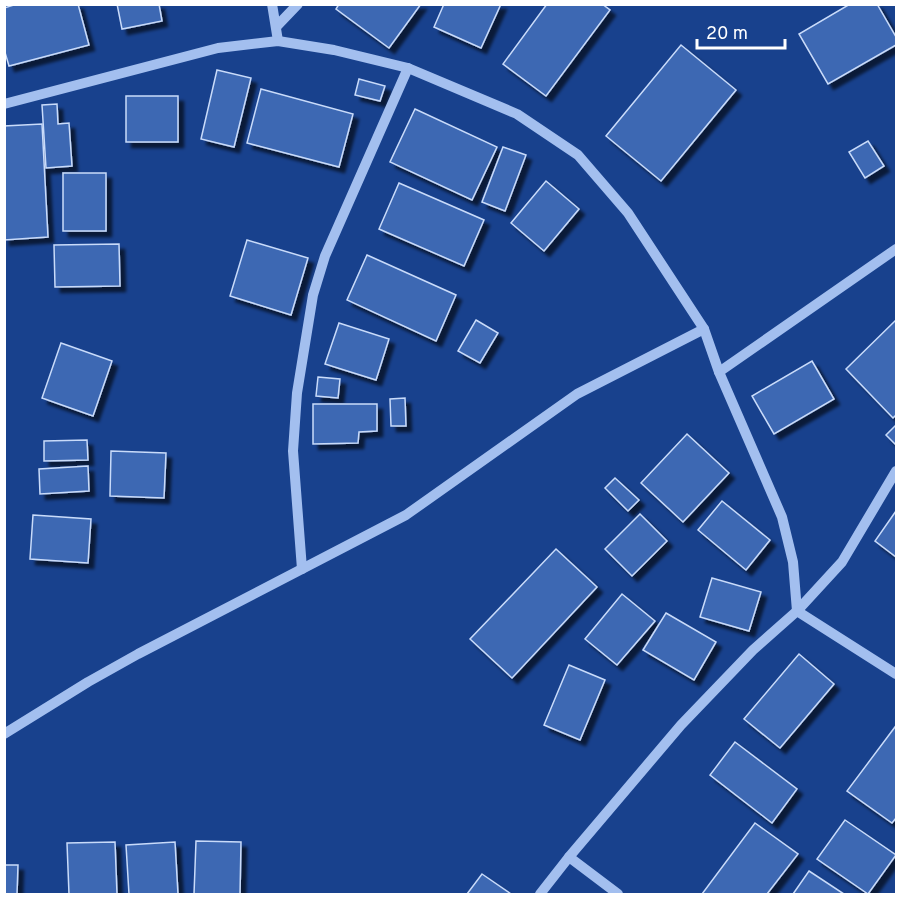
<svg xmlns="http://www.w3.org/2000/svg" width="901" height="899" viewBox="0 0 901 899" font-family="Overpass,sans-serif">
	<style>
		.building { fill: #3c68b3; stroke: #c9dbfa; stroke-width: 1.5; filter: url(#shadow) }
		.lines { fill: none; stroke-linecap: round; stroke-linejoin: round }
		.minor { stroke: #a3bfef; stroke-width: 10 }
	</style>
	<defs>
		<filter id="shadow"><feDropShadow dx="5.5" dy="5.5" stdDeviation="1.5" flood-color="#0009"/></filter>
	</defs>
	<rect width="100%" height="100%" fill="#18418d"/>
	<!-- building -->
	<g class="building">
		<path d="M17,4H78L89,45L9,66L4,49V8Z"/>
		<path d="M117,4H159L162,21L122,29Z"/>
		<path d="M339,4H421L389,48L336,9Z"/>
		<path d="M444,4H501L481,48L434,27Z"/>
		<path d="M547,4H602L610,10L546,96L503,64Z"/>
		<path d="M850,4H877L896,37V45L828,84L799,34Z"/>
		<path d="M681,45L736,90L661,181L606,136Z"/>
		<path d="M217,70L251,78L234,147L201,139Z"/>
		<path d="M359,79L385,86L380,101L355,95Z"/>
		<path d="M261,89L353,114L339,167L247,143Z"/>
		<rect x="126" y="96" width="52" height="46"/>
		<path d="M57,104L58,124L69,123L72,166L46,168L42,105Z"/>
		<path d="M415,109L497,147L472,200L390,162Z"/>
		<path d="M42,124L48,237L4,240V126Z"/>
		<path d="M868,141L884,166L865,178L849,152Z"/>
		<path d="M503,147L526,155L505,211L482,202Z"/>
		<rect x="63" y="173" width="43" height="58"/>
		<path d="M546,181L579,209L544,251L511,223Z"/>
		<path d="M399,183L484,220L464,266L379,229Z"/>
		<path d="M247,240L308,258L291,315L230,296Z"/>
		<path d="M119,244L120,286L55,287L54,245Z"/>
		<path d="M367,255L456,295L436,341L347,300Z"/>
		<path d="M476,320L498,333L480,363L458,351Z"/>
		<path d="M896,320V415L893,418L846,369Z"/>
		<path d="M339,323L389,339L376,380L325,364Z"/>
		<path d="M61,343L112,361L93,416L42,398Z"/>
		<path d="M812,361L834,399L774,434L752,396Z"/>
		<path d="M318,377L340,379L338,398L316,396Z"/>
		<path d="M405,398L406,426H391L390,399Z"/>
		<path d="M313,404H377V431L359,432L358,443L313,444Z"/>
		<path d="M896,425V445L886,435Z"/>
		<path d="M687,434L729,473L683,522L641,483Z"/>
		<path d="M87,440L88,460L44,461V441Z"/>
		<path d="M111,451L166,453L164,498L110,496Z"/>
		<path d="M88,466L89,491L40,494L39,469Z"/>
		<path d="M615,478L639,500L628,511L605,488Z"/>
		<path d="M722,501L770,540L746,570L698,530Z"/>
		<path d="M896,511V557L875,541Z"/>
		<path d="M640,514L667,541L632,576L605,549Z"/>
		<path d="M33,515L91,519L88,563L30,559Z"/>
		<path d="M556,549L597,587L512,678L470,639Z"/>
		<path d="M712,578L761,592L749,631L700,617Z"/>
		<path d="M622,594L655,621L617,665L585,639Z"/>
		<path d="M666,613L716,642L694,680L643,650Z"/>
		<path d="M799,654L834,684L780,748L744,719Z"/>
		<path d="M569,665L605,680L580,740L544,725Z"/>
		<path d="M895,727L896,728V818L892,823L847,791Z"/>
		<path d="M735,742L797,789L772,823L710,775Z"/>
		<path d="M845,820L896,855L868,894L817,859Z"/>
		<path d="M755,823L798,854L767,894H702Z"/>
		<path d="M196,841L241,842L240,894H194Z"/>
		<path d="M115,842L117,894H69L67,843Z"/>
		<path d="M175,842L178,894H129L126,845Z"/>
		<path d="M4,865H18L17,894H4Z"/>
		<path d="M809,871L844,894H793Z"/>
		<path d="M482,874L511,894H467Z"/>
	</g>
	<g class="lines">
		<!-- minor -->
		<g class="minor">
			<path d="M272,4L278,41"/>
			<path d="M276,27L298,4"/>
			<path d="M4,104L218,48L278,41L334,50L408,68L517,114L578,155L628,213L704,329L719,372L782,517L793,562L797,611L896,674"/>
			<path d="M719,372L896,249"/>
			<path d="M302,569L293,451L297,393L313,295L325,256L408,68"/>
			<path d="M4,734L88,682L138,654L406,515L577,394L704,329"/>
			<path d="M569,857L618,894"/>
			<path d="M540,894L569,857L681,725L753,650L797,611L842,562L896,471"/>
		</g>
	</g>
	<!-- border -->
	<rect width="901" height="899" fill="none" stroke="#ffffff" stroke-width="12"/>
	<!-- scale -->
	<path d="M697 39v9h88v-9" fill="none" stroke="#ffffff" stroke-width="3"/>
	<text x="706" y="39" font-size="18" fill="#ffffff" stroke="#18418d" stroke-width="4.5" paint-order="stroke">20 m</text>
</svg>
